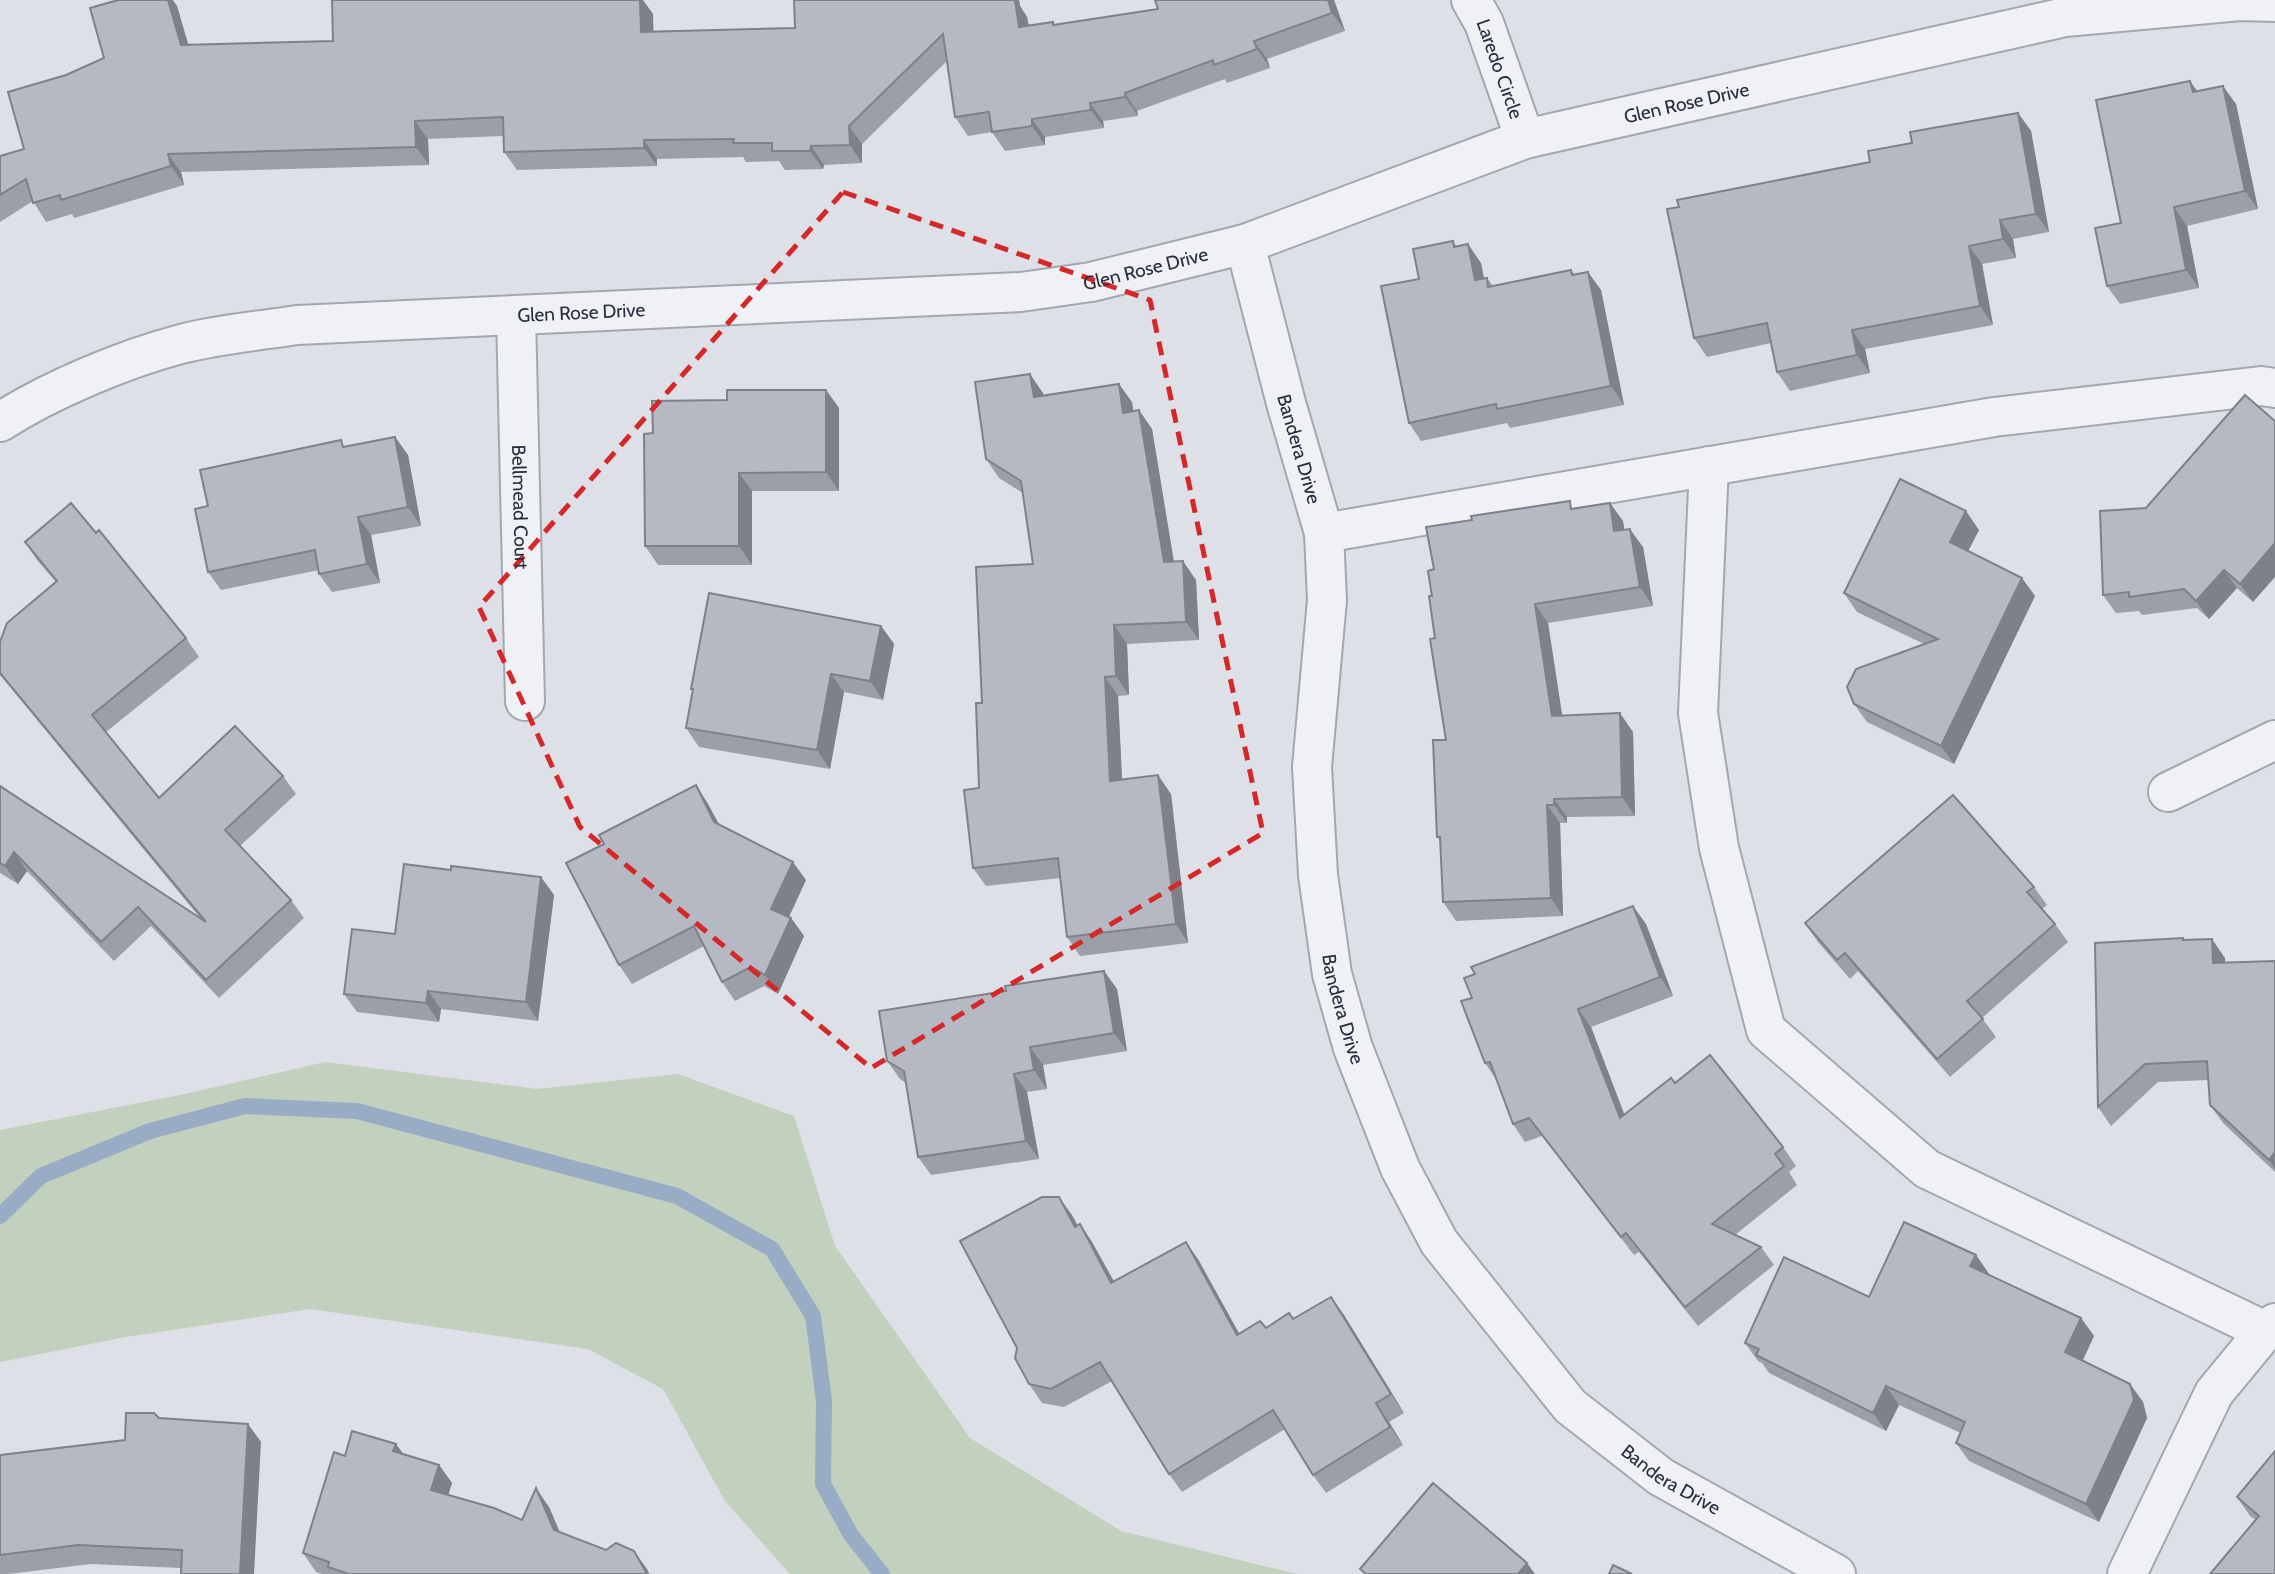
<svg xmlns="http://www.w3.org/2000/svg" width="2275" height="1574" viewBox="0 0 2275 1574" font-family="Cabin,sans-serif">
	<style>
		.green { fill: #c2d0be }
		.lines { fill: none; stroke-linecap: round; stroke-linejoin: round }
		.stream { stroke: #99acc5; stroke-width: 16 }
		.minor-casing { stroke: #a3a7b0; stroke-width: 42 }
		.minor { stroke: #eff1f5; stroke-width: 38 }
		.wall { fill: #9b9fa8 }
		.shaded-wall { fill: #7e8288 }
		.building { fill: #b4b9c3; stroke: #7e8288; stroke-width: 2 }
		.marked { fill: none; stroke: #d62828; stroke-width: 5; stroke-dasharray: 14 9; stroke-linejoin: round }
		.labels { text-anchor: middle; stroke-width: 6; stroke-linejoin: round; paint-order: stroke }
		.street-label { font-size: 19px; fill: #272d3c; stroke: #eceff4 }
	</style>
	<rect width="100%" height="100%" fill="#dde0e6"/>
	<!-- green -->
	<path class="green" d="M325,1062L537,1089L678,1074L794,1116L835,1246L970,1438L1121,1531L1297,1574H790L725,1501L663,1389L588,1349L310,1309L126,1337L0,1362V1130L185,1094Z"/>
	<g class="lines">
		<!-- stream -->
		<path class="stream" d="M0,1216L41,1176L150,1131L245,1106L357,1111L677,1196L772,1249L813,1316L824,1401L823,1484L851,1535L882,1574"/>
		<defs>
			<g id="minor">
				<path id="s1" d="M1471,0L1484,23L1525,139"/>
				<path id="s2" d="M1245,244L1286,403L1324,533L1327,600L1312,767L1318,875L1332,974L1353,1048L1400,1168L1439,1242L1570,1406L1661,1477L1836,1574"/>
				<path id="s3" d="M516,315L525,701"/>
				<path id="s4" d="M0,422C50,390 124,359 181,344C219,334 259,331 297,325L1021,292L1091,282L1245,244L1525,139L2065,17L2240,1L2275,2"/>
				<path d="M1709,466L1698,713L1719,848L1766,1030L1927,1169L2265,1331"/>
				<path d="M1324,533L1994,417L2261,386L2275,388"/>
				<path d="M2168,792L2275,740"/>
				<path d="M2127,1574L2214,1393L2265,1331L2275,1323"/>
			</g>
		</defs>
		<!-- minor casing -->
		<use href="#minor" class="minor-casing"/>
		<!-- minor -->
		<use href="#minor" class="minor"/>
	</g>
	<!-- wall -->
	<g class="wall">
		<path d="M794,0H1019L1020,6L1027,17L1029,26L1055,25L1158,9L1155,0H1334L1345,31L1267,59L1270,68L1227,83L1225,79L1137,111L1138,116L1103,121L1104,128L1045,137V145L1005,151L992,132L968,136L955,117L947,61L862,144V163L824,165L823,169L785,170L779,161L746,162L743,157L657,159V166L517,170L504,152L503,136L428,139L429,165L181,172L184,185L74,218L72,214L46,222L33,201L0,222V156L24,149L66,75L104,58L177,6L188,45L333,41L653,14V31L795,28Z"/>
		<path d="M2197,91L2236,104L2258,209L2187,226L2199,288L2120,304L2107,286L2121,223Z"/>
		<path d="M2018,113L2031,131L2049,232L2013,239L2016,258L1982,264L1993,325L1865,349L1870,373L1790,391L1777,372L1771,343L1707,357L1694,338L1679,207L1870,162L1912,143Z"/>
		<path d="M1453,241L1457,247L1481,263L1484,279L1487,278L1493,286L1571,270L1574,274L1601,290L1624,405L1510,428L1507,423L1421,441L1409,423L1419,279Z"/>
		<path d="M826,390L839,408V491H752V565H658L645,546L653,433L727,400Z"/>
		<path d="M1043,393V395L1132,402L1133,411L1152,429L1174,562L1196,580L1199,640L1127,644L1129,695L1118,696L1122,780L1171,794L1188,943L1080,956L1067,937L1060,878L986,886L973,868L979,788L982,703L1033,564L1023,493L999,478L986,459Z"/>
		<path d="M2245,395L2253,602L2237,588L2209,619L2197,608L2142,615L2139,611L2116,613L2103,595L2146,508Z"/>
		<path d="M395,437L408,455L421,526L371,535L380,583L332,592L319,574V570L221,590L208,572V506L346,447Z"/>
		<path d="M1575,508L1623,521L1624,530L1643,547L1653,606L1548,623L1562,715L1633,732L1635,816L1567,817V823H1560L1563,916L1456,921L1443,902L1441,842L1437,837L1446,740L1432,596L1434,569Z"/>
		<path d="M1979,530L1968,551L2035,596L1954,764L1867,722L1854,704L1924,644L1857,612L1844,593Z"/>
		<path d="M25,542L186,638L199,657L106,732L159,798L283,776L296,794L240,846L291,900L304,918L219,998L151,926L114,961L27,871L18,884L0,873V786L201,919L0,675V642L56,582L37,560Z"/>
		<path d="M881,626L894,644L883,700L844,692L830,769L699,747L686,728L693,692L691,689Z"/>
		<path d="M696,785L708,804L719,824L806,880L789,917L791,918L804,936L778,994L764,986L735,1001L722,982L704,946L632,984L619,965L604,844Z"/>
		<path d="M451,870L554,895L538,1021L441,1009L439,1022L357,1012L344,994Z"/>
		<path d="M2034,887L2047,905L2042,909L2055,924L2068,942L1982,1018L1996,1037L1950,1077L1858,971L1850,979L1818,942L1805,923Z"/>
		<path d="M1646,924L1673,996L1591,1027L1624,1115L1675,1083L1783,1147L1796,1166L1789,1172L1797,1185L1735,1235L1761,1247L1774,1265L1698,1326L1639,1252L1634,1255L1542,1136L1525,1142L1513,1124L1496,1079L1485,1063L1472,998Z"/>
		<path d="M2183,938L2184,940L2225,958V963L2275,961V1172L2223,1123L2210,1105L2209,1080L2158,1082L2111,1126L2098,1107Z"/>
		<path d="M1104,971L1117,989L1127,1051L1043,1065L1047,1089L1027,1092L1039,1159L931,1175L918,1157L906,1083L900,1079L887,1061L1006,991Z"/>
		<path d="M1059,1197L1077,1225L1080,1224L1092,1242L1114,1281L1186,1242L1199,1261L1239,1334L1266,1328L1293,1319L1331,1297L1344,1315L1404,1413L1389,1422L1403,1445L1326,1493L1313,1475L1285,1429L1182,1492L1169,1474L1112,1381L1064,1407L1042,1403L1029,1384Z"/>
		<path d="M1976,1255L1989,1274L1988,1275L2081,1318L2094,1336L2083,1360L2130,1384L2143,1402L2147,1418L2099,1522L1969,1461L1956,1443L1961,1433L1899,1405L1886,1431L1769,1373L1762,1363L1758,1361L1745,1343L1869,1297Z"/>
		<path d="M159,1418L261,1442L181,1568L91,1564L8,1574H0V1455L125,1440Z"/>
		<path d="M396,1444L403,1454L439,1465L452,1483L448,1495L522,1520L549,1507L560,1533L647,1569L649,1574H322L316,1572L303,1553L345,1456Z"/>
		<path d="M2275,1451V1574L2256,1520L2250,1516L2237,1497Z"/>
	</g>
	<!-- shaded-wall -->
	<g class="shaded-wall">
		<path d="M168,0H173L177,6L194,64L181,45Z"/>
		<path d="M640,0H643L653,14L654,50L641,32Z"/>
		<path d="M1009,0H1019L1020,6L1027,17L1032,46L1019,27Z"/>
		<path d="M1328,0H1334L1345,31L1332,13Z"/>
		<path d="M1254,41L1267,59L1270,68L1257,49Z"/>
		<path d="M2190,81L2203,99L2193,92Z"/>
		<path d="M2223,86L2236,104L2258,209L2245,191Z"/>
		<path d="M1125,93L1137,111L1138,116L1125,97Z"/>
		<path d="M1090,103L1103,121L1104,128L1091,110Z"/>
		<path d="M2018,113L2031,131L2049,232L2036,214Z"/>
		<path d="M1032,119L1045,137V145L1032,126Z"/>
		<path d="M415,121L428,139L429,165L416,147Z"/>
		<path d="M849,126L862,144V163L850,145Z"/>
		<path d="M644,140L657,159V166L644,148Z"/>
		<path d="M811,146L824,165L823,169L810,151Z"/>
		<path d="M168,154L181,172L184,185L171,166Z"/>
		<path d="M2174,207L2187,226L2199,288L2186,270Z"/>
		<path d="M2000,220L2013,239L2016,258L2003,239Z"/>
		<path d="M1468,244L1481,263L1488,299L1475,280Z"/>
		<path d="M1969,246L1982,264L1993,325L1980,306Z"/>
		<path d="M1588,272L1601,290L1624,405L1611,386Z"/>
		<path d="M1852,330L1865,349L1870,373L1857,355Z"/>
		<path d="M1030,374L1043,393L1047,415L1034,397Z"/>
		<path d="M1119,384L1132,402L1136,431L1123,413Z"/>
		<path d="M826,390L839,408V491L826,472Z"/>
		<path d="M1139,410L1152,429L1177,581L1164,562Z"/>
		<path d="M395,437L408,455L421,526L408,507Z"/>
		<path d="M739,473L752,491V565L739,546Z"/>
		<path d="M1610,503L1623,521L1627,550L1614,531Z"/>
		<path d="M1966,511L1979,530L1963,561L1950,542Z"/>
		<path d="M358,517L371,535L380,583L367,564Z"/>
		<path d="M1630,529L1643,547L1653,606L1640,587Z"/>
		<path d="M2275,543V577L2253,602L2240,584Z"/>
		<path d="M1183,561L1196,580L1199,640L1186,622Z"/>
		<path d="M2224,570L2237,588L2209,619L2196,601Z"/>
		<path d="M2022,578L2035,596L1954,764L1941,746Z"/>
		<path d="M1535,604L1548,623L1565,734L1552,716Z"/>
		<path d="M1114,625L1127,644L1129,695L1116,676Z"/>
		<path d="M881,626L894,644L883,700L870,681Z"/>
		<path d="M831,674L844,692L830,769L817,750Z"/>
		<path d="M1105,677L1118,696L1123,800L1110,781Z"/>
		<path d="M1620,713L1633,732L1635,816L1622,797Z"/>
		<path d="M1158,775L1171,794L1188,943L1176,924Z"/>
		<path d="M696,785L708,804L727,840L714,822Z"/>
		<path d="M1554,799L1567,817V823L1554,805Z"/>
		<path d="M1547,805L1560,823L1563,916L1551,898Z"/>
		<path d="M14,852L27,871L18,884L5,866Z"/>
		<path d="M793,862L806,880L784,927L771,909Z"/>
		<path d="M541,877L554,895L538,1021L526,1002Z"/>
		<path d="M1633,906L1646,924L1673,996L1660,977Z"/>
		<path d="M791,918L804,936L778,994L765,975Z"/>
		<path d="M2212,939L2225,958L2226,982L2213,963Z"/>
		<path d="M1104,971L1117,989L1127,1051L1114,1033Z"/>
		<path d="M428,991L441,1009L439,1022L426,1003Z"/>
		<path d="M1578,1009L1591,1027L1633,1137L1620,1118Z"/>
		<path d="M1030,1047L1043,1065L1047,1089L1034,1070Z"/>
		<path d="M1014,1074L1027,1092L1039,1159L1026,1141Z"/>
		<path d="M2275,1152V1169L2269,1160Z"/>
		<path d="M1059,1197L1072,1215L1088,1245L1075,1227Z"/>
		<path d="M1080,1224L1092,1242L1124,1301L1111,1283Z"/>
		<path d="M1186,1242L1199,1261L1250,1353L1237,1335Z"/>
		<path d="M1976,1255L1989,1274L1983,1285L1970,1266Z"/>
		<path d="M1331,1297L1344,1315L1404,1413L1391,1394Z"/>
		<path d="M2081,1318L2094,1336L2078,1370L2065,1352Z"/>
		<path d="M2130,1384L2143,1402L2147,1418L2099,1522L2086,1504Z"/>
		<path d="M1886,1386L1899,1405L1886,1431L1873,1413Z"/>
		<path d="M1376,1403L1389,1422L1403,1445L1390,1427Z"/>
		<path d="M248,1424L261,1442L254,1574H240Z"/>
		<path d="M396,1444L409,1462L393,1451Z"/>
		<path d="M439,1465L452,1483L444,1508L431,1490Z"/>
		<path d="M536,1488L549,1507L567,1549L554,1530Z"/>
		<path d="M634,1551L647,1569L649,1574H647Z"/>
		<path d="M1527,1563L1535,1574H1518Z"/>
	</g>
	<!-- building -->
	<g class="building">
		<path d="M118,0H168L181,45L333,41L332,0H640L641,32L795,28L794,0H1015L1019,27L1053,22V25L1158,9L1155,0H1328L1332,13L1254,41L1257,49L1214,65L1213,60L1125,93V97L1090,103L1091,110L1032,119V126L992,132L989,112L955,117L943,34L849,126L850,145L811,146L810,151H772V143H733L734,139L644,140V148L504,152L503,117L415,121L416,147L168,154L171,166L61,200L60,195L33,203L26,179L0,195V156L24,149L8,92L66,75L104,58L90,8Z"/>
		<path d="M2190,81L2193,92L2223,86L2245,191L2174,207L2186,270L2107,286L2095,228L2121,223L2096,100Z"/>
		<path d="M2018,113L2036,214L2000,220L2003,239L1969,246L1980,306L1852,330L1857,355L1777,372L1767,323L1694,338L1667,209L1679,207L1677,200L1870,162L1868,151L1912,143L1910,132Z"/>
		<path d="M1453,241L1454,247L1468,244L1475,280L1487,278L1488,287L1571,270L1572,275L1588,272L1611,386L1497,409L1496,404L1409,423L1381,286L1419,279L1413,249Z"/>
		<path d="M1030,374L1034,397L1119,384L1123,413L1139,410L1164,562L1183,561L1186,622L1114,625L1116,676L1105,677L1110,781L1158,775L1176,924L1067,937L1058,858L973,868L964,790L979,788L976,703H982L976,567L1033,564L1021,481L986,459L975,382Z"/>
		<path d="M727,390H826V472L739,473V546H645L644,434L653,433L652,401L727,400Z"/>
		<path d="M2245,395L2275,421V543L2240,584L2224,570L2196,601L2184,589L2129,597V592L2103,595L2100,511L2146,508Z"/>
		<path d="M395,437L408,507L358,517L367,564L319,574L315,550L208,572L195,509L208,506L200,470L341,440L343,447Z"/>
		<path d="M1900,479L1966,511L1950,542L2022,578L1941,746L1854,704L1847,687L1856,669L1938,639L1844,593Z"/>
		<path d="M1570,501L1571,509L1610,503L1614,531L1630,529L1640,587L1535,604L1552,716L1620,713L1622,797L1554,799V805H1547L1551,898L1443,902L1440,837H1437L1433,740H1446L1430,639L1435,638L1429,596H1432L1428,571L1434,569L1426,527L1472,520L1471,516Z"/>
		<path d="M71,503L96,533L99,530L186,638L92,715L159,798L235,726L283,776L225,830L291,900L206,980L138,907L101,942L14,852L5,866L0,863V786L206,922L0,673V642L7,623L57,581L25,542Z"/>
		<path d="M709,593L881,626L870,681L831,674L817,750L686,728L693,689H691Z"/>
		<path d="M696,785L714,822L793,862L771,909L791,918L765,975L751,967L722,982L694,926L619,965L566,863L604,844L599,835Z"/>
		<path d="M1953,795L2034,887L2027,892L2055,924L1967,1001L1983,1019L1937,1059L1845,953L1837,960L1805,923Z"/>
		<path d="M404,864L451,870V866L541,877L526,1002L428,991L426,1003L344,994L352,929L395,934Z"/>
		<path d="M1633,906L1660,977L1578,1009L1620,1118L1671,1078L1675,1083L1710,1055L1783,1147L1775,1154L1784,1166L1712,1224L1761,1247L1685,1307L1626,1233L1621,1237L1529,1118L1513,1124L1490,1062L1485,1063L1461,1001L1472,998L1464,978L1475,974L1471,967Z"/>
		<path d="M2183,938V940L2212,939L2213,963L2275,961V1152L2269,1160L2210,1105L2207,1061L2145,1064L2098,1107L2095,943Z"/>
		<path d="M1104,971L1114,1033L1030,1047L1034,1070L1014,1074L1026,1141L918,1157L904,1071L887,1061L879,1011L1006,991L1005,986Z"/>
		<path d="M1042,1197H1059L1075,1227L1080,1224L1111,1283L1186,1242L1237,1335L1260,1321L1266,1328L1289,1313L1293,1319L1331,1297L1391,1394L1376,1403L1390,1427L1313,1475L1273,1410L1169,1474L1100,1362L1051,1389L1029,1384L1015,1358L1017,1348L960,1241Z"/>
		<path d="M1904,1222L1976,1255L1970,1266L2081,1318L2065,1352L2130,1384L2134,1400L2086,1504L1956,1443L1965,1422L1886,1386L1873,1413L1756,1355L1759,1349L1745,1343L1784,1257L1869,1297Z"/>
		<path d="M126,1413H154L159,1418L248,1424L240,1574H181L182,1550L78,1545L0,1555V1455L125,1440Z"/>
		<path d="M352,1431L396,1444L393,1451L439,1465L431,1490L494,1508L522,1520L536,1488L554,1530L606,1550L616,1543L634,1551L647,1574H349L328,1567L329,1562L303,1553L334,1452L345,1456Z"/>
		<path d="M2275,1451V1574H2210L2259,1516L2237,1497Z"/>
		<path d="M1433,1483L1527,1563L1518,1574H1366L1360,1569Z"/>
		<path d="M1613,1565L1632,1574H1609Z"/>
	</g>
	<!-- marked area -->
	<path class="marked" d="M843,192L1150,300L1263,833L871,1068L580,827L479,607Z"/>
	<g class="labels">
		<!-- street labels -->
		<g class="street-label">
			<text dy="7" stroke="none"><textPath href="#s1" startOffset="75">Laredo Circle</textPath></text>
			<text dy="7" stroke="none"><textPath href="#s4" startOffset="1734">Glen Rose Drive</textPath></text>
			<text dy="7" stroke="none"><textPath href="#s4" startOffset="1167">Glen Rose Drive</textPath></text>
			<text dy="7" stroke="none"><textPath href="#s4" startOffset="600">Glen Rose Drive</textPath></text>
			<text dy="7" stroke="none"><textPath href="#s2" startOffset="212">Bandera Drive</textPath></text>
			<text dy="7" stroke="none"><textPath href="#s3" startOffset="192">Bellmead Court</textPath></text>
			<text dy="7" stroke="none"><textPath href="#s2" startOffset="779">Bandera Drive</textPath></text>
			<text dy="7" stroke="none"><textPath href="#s2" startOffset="1367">Bandera Drive</textPath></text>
		</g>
	</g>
</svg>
